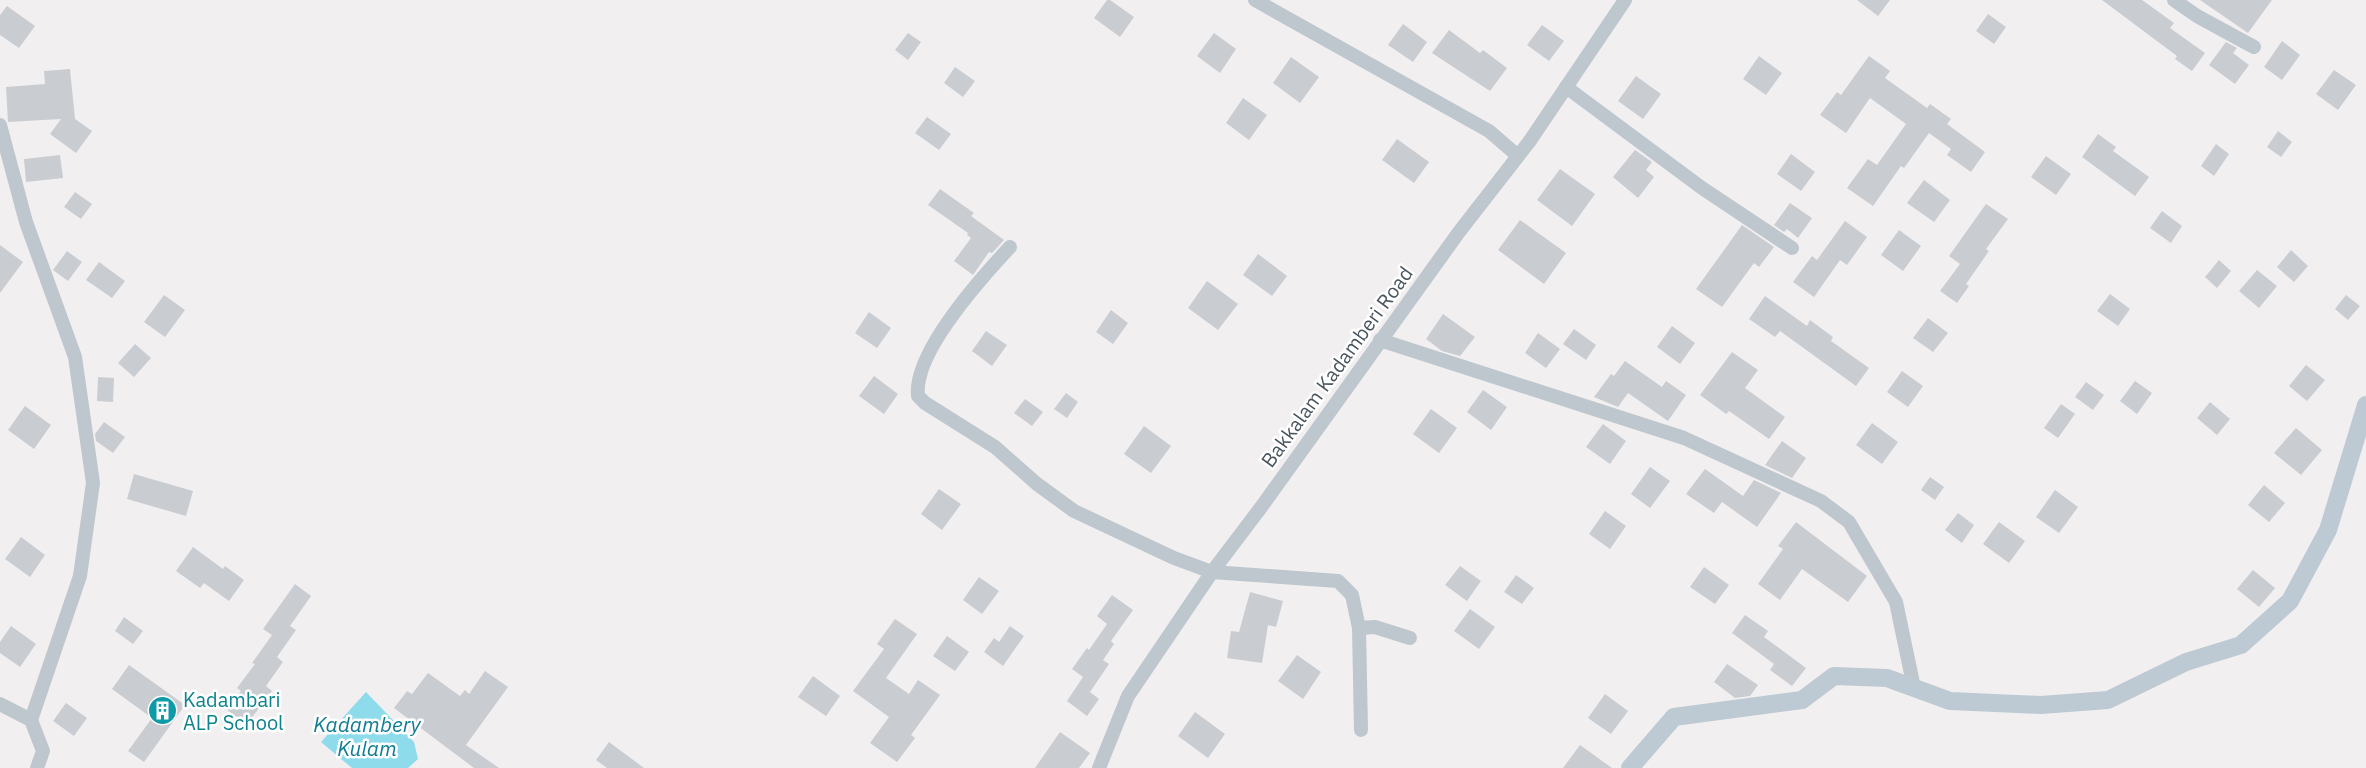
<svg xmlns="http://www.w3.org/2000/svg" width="2366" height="768" viewBox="0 0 2366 768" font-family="'IBM Plex Sans',sans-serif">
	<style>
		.water { fill: #8ddbeb }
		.building { fill: #c9cdd2 }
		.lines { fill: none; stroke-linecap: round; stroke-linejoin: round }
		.street { stroke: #bec7ce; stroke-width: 14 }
		.secondary { stroke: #bdc9d3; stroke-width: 18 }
		.labels { text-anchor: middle; stroke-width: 5; stroke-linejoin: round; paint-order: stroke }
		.street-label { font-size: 20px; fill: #48545d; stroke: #fff }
		.culture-label { font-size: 20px; fill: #0d838f; stroke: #fff; text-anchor: start }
		.water-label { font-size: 21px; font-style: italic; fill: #0f7c92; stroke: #fff }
	</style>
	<rect width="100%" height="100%" fill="#f2eff0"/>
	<!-- water -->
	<path class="water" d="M366,692L414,742L418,759L408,768H352L321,742Z"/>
	<!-- building -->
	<g class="building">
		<path d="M1107,0H1110L1134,17L1120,37L1094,18Z"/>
		<path d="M1857,0H1890L1878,16Z"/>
		<path d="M2102,0H2142L2174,23L2170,28L2205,53L2192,71L2175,59L2177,56Z"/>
		<path d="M2200,0H2272L2248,33Z"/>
		<path d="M7,6L35,26L19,48L0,35V15Z"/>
		<path d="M1988,14L2006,27L1994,44L1976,31Z"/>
		<path d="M1403,24L1427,42L1413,62L1388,45Z"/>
		<path d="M1542,25L1564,41L1549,61L1527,45Z"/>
		<path d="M1449,30L1480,53L1483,50L1507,68L1490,91L1432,53Z"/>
		<path d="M908,33L921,42L908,60L895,50Z"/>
		<path d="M1214,33L1236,49L1220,73L1197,56Z"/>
		<path d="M2282,41L2300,55L2282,80L2264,67Z"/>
		<path d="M2226,42L2237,48L2233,53L2249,65L2235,84L2209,65Z"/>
		<path d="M1759,56L1782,73L1766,95L1743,79Z"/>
		<path d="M1869,56L1890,71L1885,78L1927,108L1930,104L1951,119L1947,124L1985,152L1971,172L1947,155L1951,149L1929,133L1904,168L1901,166L1873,206L1847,188L1868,159L1877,165L1906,124L1870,98L1846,133L1820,115L1837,92L1841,95Z"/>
		<path d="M1291,57L1319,77L1300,103L1273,83Z"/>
		<path d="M955,67L975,81L963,97L944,83Z"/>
		<path d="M70,69L75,119L92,131L76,153L50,134L61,119L8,122L6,87L45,84L44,71Z"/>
		<path d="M2334,70L2356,85L2338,110L2316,94Z"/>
		<path d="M1636,76L1661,94L1643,119L1618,101Z"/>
		<path d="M1243,98L1267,115L1249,140L1226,123Z"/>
		<path d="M927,117L951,134L939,150L915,133Z"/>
		<path d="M2278,131L2292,142L2281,157L2267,147Z"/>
		<path d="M2098,134L2116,147L2113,151L2149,177L2135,196L2082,157Z"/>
		<path d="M1397,139L1429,162L1414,183L1382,160Z"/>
		<path d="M2216,144L2229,154L2214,176L2201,166Z"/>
		<path d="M1635,150L1652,162L1646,170L1654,177L1638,198L1613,177Z"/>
		<path d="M1791,154L1815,172L1801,191L1777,174Z"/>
		<path d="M60,155L63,178L26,182L24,159Z"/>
		<path d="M2046,156L2071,174L2056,195L2031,177Z"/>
		<path d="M1560,169L1595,194L1572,226L1537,200Z"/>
		<path d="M1924,180L1950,200L1934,222L1907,203Z"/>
		<path d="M940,189L974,213L971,216L1004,240L992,253L989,252L973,275L954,261L971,238L967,235L968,233L928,205Z"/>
		<path d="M75,192L92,204L81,219L64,207Z"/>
		<path d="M1790,203L1812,218L1798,238L1787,229L1784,232L1774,225Z"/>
		<path d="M1986,204L2008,219L1986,249L1989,251L1966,284L1969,286L1957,303L1940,291L1960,264L1949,256Z"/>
		<path d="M2162,211L2182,226L2171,243L2150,228Z"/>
		<path d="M1520,220L1566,253L1544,284L1498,250Z"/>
		<path d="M1845,221L1867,237L1847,265L1840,260L1814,297L1793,282L1812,256L1817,260Z"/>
		<path d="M1742,225L1774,247L1759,267L1754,263L1722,307L1696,289Z"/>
		<path d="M1899,230L1921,246L1903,271L1881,255Z"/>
		<path d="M0,245L23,262L0,293Z"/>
		<path d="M2291,250L2308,266L2294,282L2277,267Z"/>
		<path d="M67,251L82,262L68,281L53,270Z"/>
		<path d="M1258,254L1287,276L1272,296L1243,275Z"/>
		<path d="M2219,260L2231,271L2217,288L2205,277Z"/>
		<path d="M99,262L125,281L112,298L86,280Z"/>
		<path d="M2257,270L2277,286L2259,308L2239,291Z"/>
		<path d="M1207,281L1238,304L1218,330L1188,308Z"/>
		<path d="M2110,294L2130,309L2118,326L2097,311Z"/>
		<path d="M164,295L185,310L165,337L144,322Z"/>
		<path d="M2346,295L2360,306L2348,320L2335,309Z"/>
		<path d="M1765,296L1807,326L1810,320L1833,337L1831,341L1869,368L1856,386L1780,331L1775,337L1749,319Z"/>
		<path d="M1111,310L1128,323L1113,344L1096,332Z"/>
		<path d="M869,312L891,328L877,348L855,333Z"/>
		<path d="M1443,314L1475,337L1460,356L1442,351L1426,339Z"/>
		<path d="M1928,318L1948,333L1933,352L1913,338Z"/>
		<path d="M1672,326L1695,343L1680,364L1657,347Z"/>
		<path d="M1574,329L1596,345L1586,360L1563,344Z"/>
		<path d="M986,331L1007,345L992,366L972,351Z"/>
		<path d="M1538,333L1560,349L1546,368L1525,353Z"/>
		<path d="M135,344L151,358L134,377L118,363Z"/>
		<path d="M1732,352L1758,370L1745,388L1785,417L1769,439L1729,411L1726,414L1700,395Z"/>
		<path d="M1625,361L1662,387L1666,381L1686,395L1668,421L1628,393L1618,407L1594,397L1611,374L1614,376Z"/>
		<path d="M2306,365L2325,380L2307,401L2289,386Z"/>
		<path d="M1902,371L1923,386L1908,407L1887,392Z"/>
		<path d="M874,376L898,394L884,414L859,396Z"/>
		<path d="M98,377L114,378L113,402L97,401Z"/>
		<path d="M2135,381L2152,393L2137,414L2120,401Z"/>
		<path d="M2086,382L2104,395L2093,410L2075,397Z"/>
		<path d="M1483,390L1507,407L1491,430L1467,412Z"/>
		<path d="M1066,393L1078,402L1067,418L1054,409Z"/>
		<path d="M1025,399L1043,412L1032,426L1014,413Z"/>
		<path d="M2210,402L2230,419L2217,435L2197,418Z"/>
		<path d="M2061,404L2075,414L2058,438L2044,428Z"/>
		<path d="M25,406L51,425L34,449L8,430Z"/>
		<path d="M1431,409L1457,428L1439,453L1413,434Z"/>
		<path d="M104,422L125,437L113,453L96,441L95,434Z"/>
		<path d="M1872,423L1898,442L1882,464L1856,445Z"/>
		<path d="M1603,424L1626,441L1610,464L1586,447Z"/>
		<path d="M1144,426L1171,446L1151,473L1124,454Z"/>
		<path d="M2296,428L2322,450L2301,475L2274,453Z"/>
		<path d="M1782,441L1806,458L1792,478L1765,465Z"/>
		<path d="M1650,467L1670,481L1650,508L1631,494Z"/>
		<path d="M1705,469L1743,496L1754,480L1781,493L1757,527L1722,502L1714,513L1686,494Z"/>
		<path d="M134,474L193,491L186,516L127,499Z"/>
		<path d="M1930,477L1944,487L1935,500L1921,490Z"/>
		<path d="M2264,485L2285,503L2269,522L2248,505Z"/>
		<path d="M939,489L961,504L942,530L921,514Z"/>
		<path d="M2055,490L2078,507L2059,533L2036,517Z"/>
		<path d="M1605,511L1626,526L1610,549L1589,534Z"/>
		<path d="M1958,513L1974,525L1962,543L1945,530Z"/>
		<path d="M1796,522L1867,576L1848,602L1802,569L1780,600L1758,584L1783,549L1778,546Z"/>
		<path d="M1999,522L2025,541L2009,563L1983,544Z"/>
		<path d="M21,537L45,555L30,577L5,559Z"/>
		<path d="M193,547L223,569L225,566L244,580L229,601L204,583L200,588L176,571Z"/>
		<path d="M1460,566L1481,581L1467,601L1445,585Z"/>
		<path d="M1704,567L1729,585L1715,604L1690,587Z"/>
		<path d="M2253,570L2275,588L2259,607L2237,589Z"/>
		<path d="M1516,575L1534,588L1522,604L1504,592Z"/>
		<path d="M979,577L999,591L982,614L963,600Z"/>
		<path d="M295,584L311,596L290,626L296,630L277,657L283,662L266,686L272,691L247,724L227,710L241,691L237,688L255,664L252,663L272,635L263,629Z"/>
		<path d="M1250,592L1283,601L1276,627L1268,625L1262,663L1227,658L1231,631L1239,632Z"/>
		<path d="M1112,595L1133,610L1111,641L1114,644L1103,660L1109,664L1090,692L1099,699L1087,716L1067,701L1083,677L1072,669L1087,648L1089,650L1107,624L1097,616Z"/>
		<path d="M1470,609L1495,627L1479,649L1454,631Z"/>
		<path d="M1745,615L1768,631L1764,637L1806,668L1792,686L1770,670L1774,664L1732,633Z"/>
		<path d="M124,617L143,631L133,644L115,631Z"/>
		<path d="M895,619L917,634L886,678L909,694L918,680L940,695L911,735L915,738L897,762L870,743L889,717L853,691L884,649L877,644Z"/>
		<path d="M11,626L36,644L20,667L0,653V642Z"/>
		<path d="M1010,626L1024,636L1003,666L984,652L994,638L999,642Z"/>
		<path d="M947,636L969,652L955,671L933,656Z"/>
		<path d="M1297,655L1321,672L1303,699L1278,681Z"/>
		<path d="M1727,664L1758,685L1750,696L1735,698L1714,682Z"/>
		<path d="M129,665L185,705L144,762L128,751L152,718L112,689Z"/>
		<path d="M485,671L508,687L466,745L499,768H474L394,708L407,691L412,694L428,673L460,696L465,690L469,694Z"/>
		<path d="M813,676L840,696L826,716L798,697Z"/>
		<path d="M1605,694L1628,711L1611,734L1588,718Z"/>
		<path d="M66,703L87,718L74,736L53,721Z"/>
		<path d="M1195,712L1225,734L1208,758L1178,736Z"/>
		<path d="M1060,732L1090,753L1079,768H1035Z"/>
		<path d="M609,742L644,768H607L596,760Z"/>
		<path d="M1580,745L1612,768H1563Z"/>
	</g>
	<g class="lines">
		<!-- street -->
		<g class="street">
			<path d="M1255,0L1489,131L1518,156"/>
			<path d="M2174,0L2197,16L2254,47"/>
			<path d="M1566,87L1702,188L1792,248"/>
			<path d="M0,125L26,222L75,357L93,483L80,576L31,720"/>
			<path d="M1010,247C982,277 913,353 918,396L925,403L995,447L1037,484L1074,511L1174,558L1212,572L1338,581L1352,595L1359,628L1361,730"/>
			<path d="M1380,340L1684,438L1821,501L1849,522L1896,602L1914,688"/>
			<path d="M1359,628L1375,627L1410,638"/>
			<path d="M0,704L31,720L43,751L37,768"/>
			<path d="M1099,768L1128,696L1212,572L1262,506L1459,232L1529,142L1625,0"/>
		</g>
		<!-- secondary -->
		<path class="secondary" d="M1630,768L1674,717L1802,700L1834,676L1887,678L1950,701L2041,705L2108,700L2186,662L2241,645L2290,601L2328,530L2366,405"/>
	</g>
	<!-- icons -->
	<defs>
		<symbol id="building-disc" viewBox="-11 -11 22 22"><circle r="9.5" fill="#0f9aa8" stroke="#fff"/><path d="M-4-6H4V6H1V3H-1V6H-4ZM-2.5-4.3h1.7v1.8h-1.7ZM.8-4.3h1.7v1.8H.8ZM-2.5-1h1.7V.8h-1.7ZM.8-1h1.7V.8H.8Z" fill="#fff"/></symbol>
	</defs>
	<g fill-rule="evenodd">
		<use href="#building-disc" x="146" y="694" width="33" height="33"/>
	</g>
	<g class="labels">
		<!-- street labels -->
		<g class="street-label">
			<text transform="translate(1337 367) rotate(-54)" y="7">Bakkalam Kadamberi Road</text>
		</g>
		<!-- culture labels -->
		<g class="culture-label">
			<text x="183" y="707">Kadambari<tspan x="183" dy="23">ALP School</tspan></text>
		</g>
		<!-- water labels -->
		<g class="water-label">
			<text x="367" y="732">Kadambery<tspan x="367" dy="24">Kulam</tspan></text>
		</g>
	</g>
</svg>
